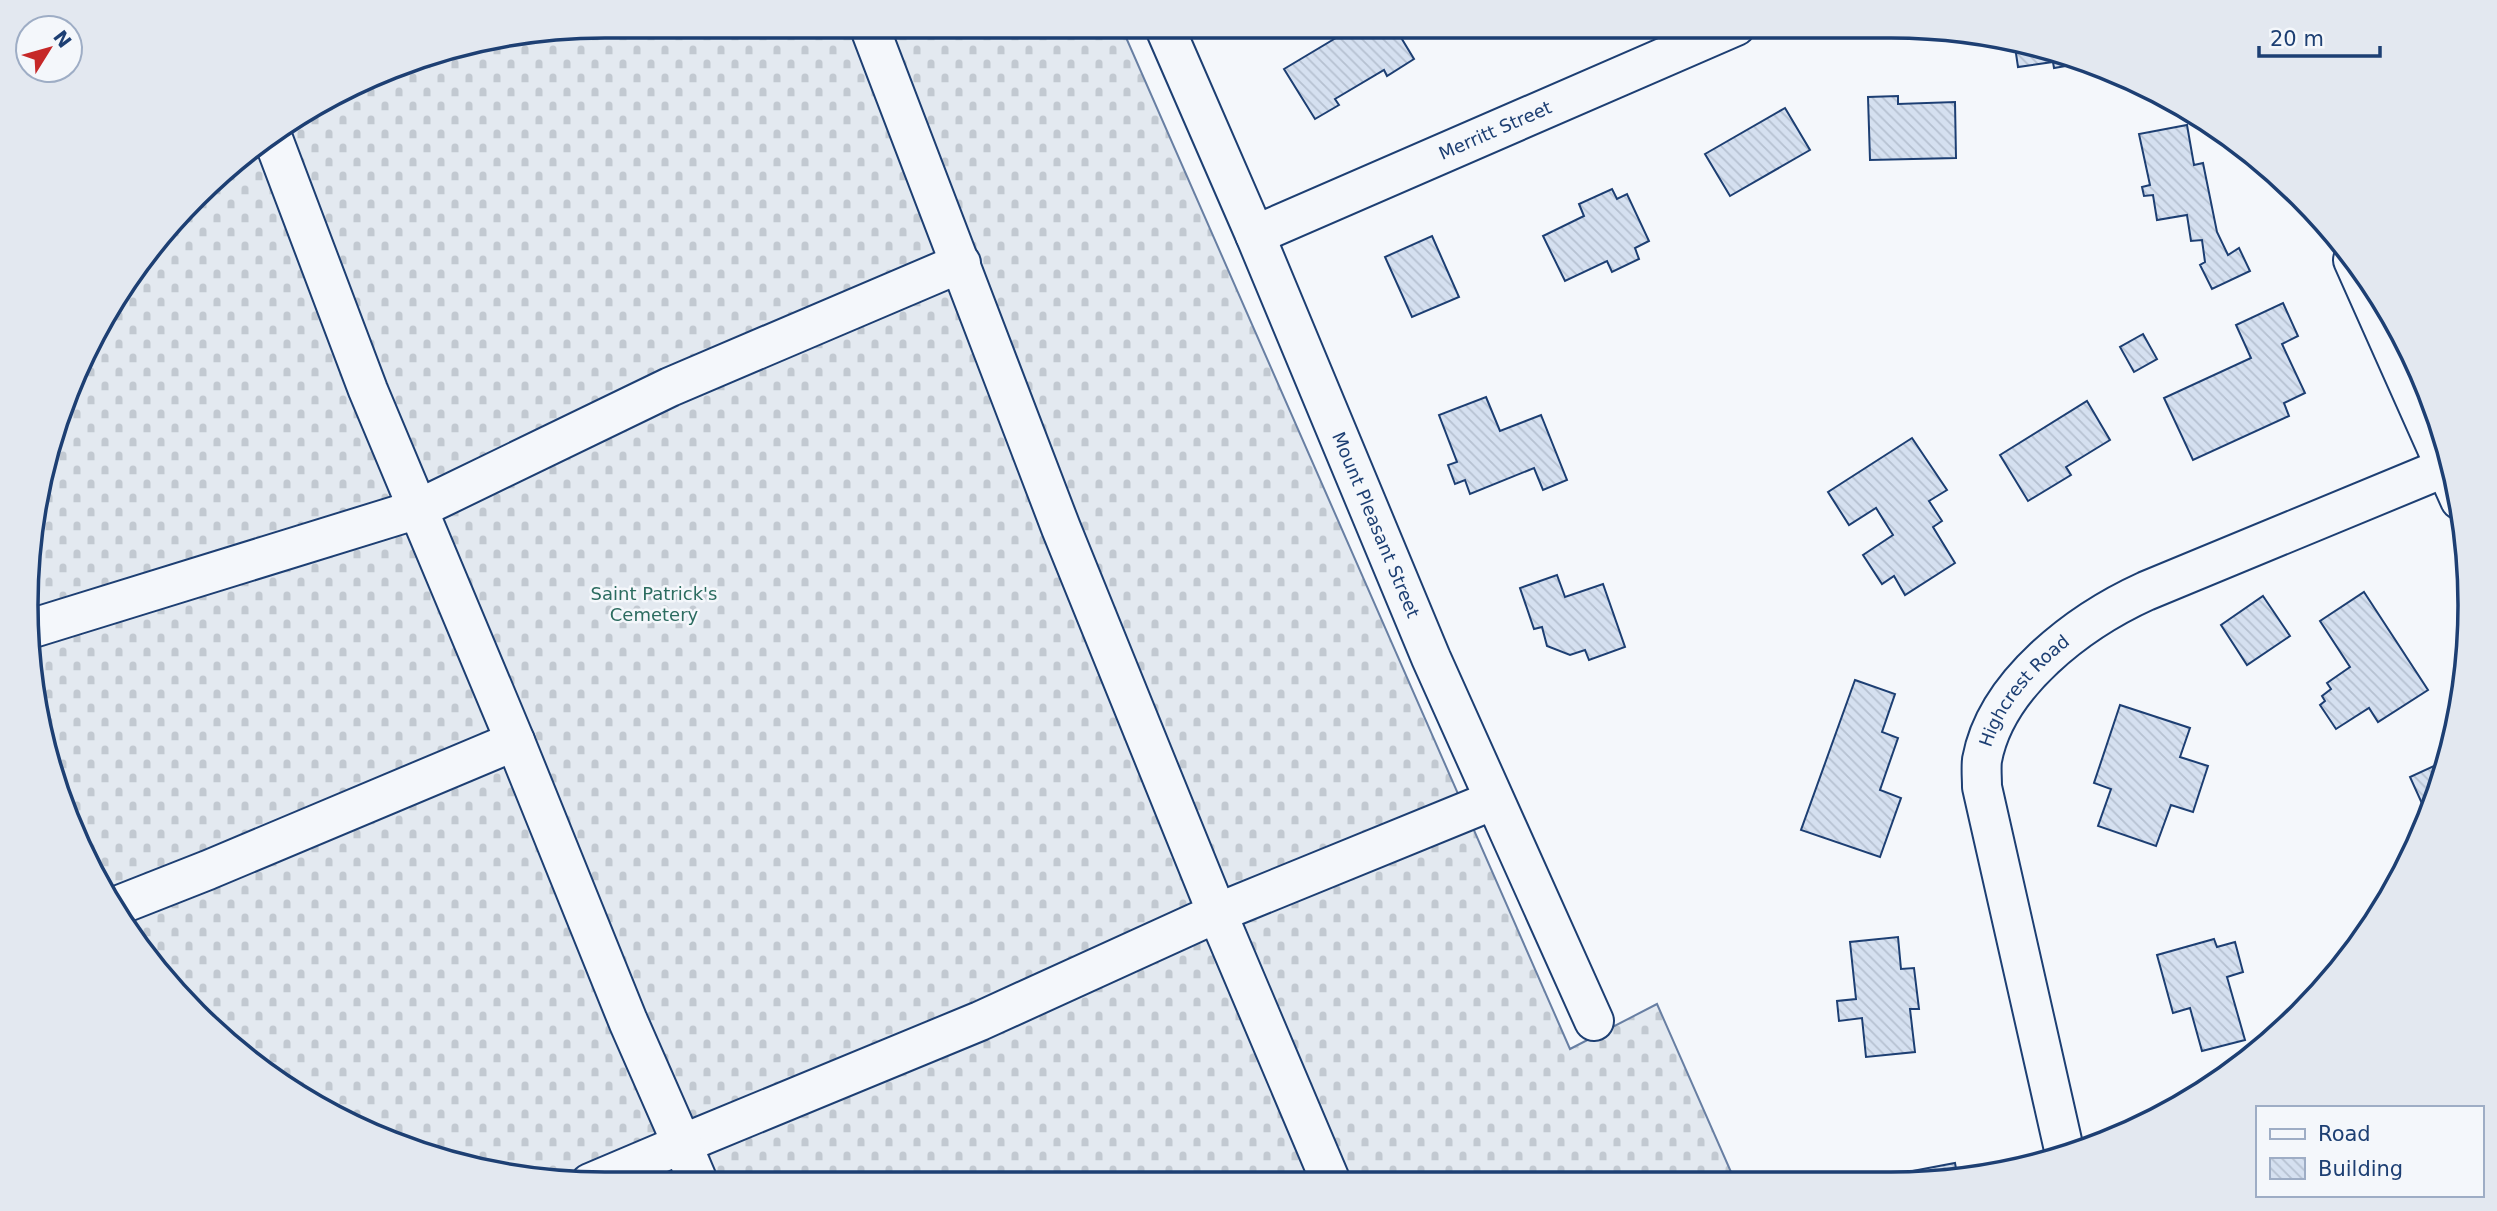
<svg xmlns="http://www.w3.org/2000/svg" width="2497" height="1211" viewBox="0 0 2497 1211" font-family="'DejaVu Sans',sans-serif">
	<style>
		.cemetery { fill: url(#cemetery-stones); stroke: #687fa3; stroke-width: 2 }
		.building { fill: url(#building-back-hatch); stroke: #1d3f73; stroke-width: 2 }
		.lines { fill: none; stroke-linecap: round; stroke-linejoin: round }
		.minor-casing { stroke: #1d3f73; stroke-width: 42 }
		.minor { stroke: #f4f7fb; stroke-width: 38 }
		.labels { text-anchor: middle; stroke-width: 5; stroke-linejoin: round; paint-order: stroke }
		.street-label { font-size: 18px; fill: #1d3f73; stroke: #f4f7fb }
		.park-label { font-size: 18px; fill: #2c6c60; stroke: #f4f7fb }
		.rim { fill: none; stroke: #1d3f73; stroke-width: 3.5 }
	</style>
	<defs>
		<pattern id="cemetery-stones" width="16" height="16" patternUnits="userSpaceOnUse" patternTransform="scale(1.75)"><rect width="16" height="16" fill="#e3e9f0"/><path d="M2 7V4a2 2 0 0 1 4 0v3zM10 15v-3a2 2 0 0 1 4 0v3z" fill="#c2c9d1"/></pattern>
		<pattern id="building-back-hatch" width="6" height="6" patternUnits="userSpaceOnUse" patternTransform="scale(1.75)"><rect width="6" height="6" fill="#d5e0f0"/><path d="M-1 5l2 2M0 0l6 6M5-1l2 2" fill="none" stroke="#b6c1d1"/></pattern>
	</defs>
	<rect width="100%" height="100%" fill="#f4f7fb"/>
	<!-- cemetery -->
	<path class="cemetery" d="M605,26H1121L1570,1049L1657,1004L1735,1181L605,1185L492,1174L383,1140L223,1041L146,958L86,862L31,681L37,492L104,316L170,223L253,146L419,57Z"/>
	<!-- building -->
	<g class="building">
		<path d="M1356,26H1394L1414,59L1387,76L1384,70L1335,99L1339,105L1315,119L1284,69Z"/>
		<path d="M2014,40L2075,59L2065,60L2066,66L2054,68L2053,62L2018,67Z"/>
		<path d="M1898,96V104L1955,102L1956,158L1870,160L1868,97Z"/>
		<path d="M1785,108L1810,150L1730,196L1705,154Z"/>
		<path d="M2187,125L2194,165L2203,163L2217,232L2228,255L2239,248L2250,271L2212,289L2200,265L2205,262L2202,240L2191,241L2187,215L2157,220L2153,195L2144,196L2142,187L2150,185L2139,134Z"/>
		<path d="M1612,189L1617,199L1627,194L1649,241L1635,248L1639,259L1612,272L1607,261L1565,281L1543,236L1584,216L1579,204Z"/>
		<path d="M1432,236L1459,297L1412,317L1385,257Z"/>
		<path d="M2283,303L2298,336L2282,344L2305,393L2284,403L2289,416L2193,460L2164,398L2251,358L2236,325Z"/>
		<path d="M2143,334L2157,359L2134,372L2120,347Z"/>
		<path d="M1486,397L1500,431L1541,415L1567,480L1543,490L1534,468L1470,494L1465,480L1455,484L1448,465L1457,462L1439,415Z"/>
		<path d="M2087,401L2110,440L2066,467L2071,475L2028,501L2000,455Z"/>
		<path d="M1912,438L1947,490L1929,501L1942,521L1933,527L1955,563L1905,595L1894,576L1882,584L1863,555L1893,535L1876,508L1849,525L1828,492Z"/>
		<path d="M1557,575L1565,597L1603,584L1625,647L1589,660L1585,650L1570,655L1547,646L1542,627L1534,629L1520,588Z"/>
		<path d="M2364,592L2428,690L2378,722L2369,708L2336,729L2320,705L2325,701L2322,696L2331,689L2327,683L2350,667L2320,621Z"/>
		<path d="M2263,596L2290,636L2247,665L2221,625Z"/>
		<path d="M1855,680L1895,694L1882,732L1898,738L1880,790L1901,798L1880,857L1801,830Z"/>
		<path d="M2120,705L2190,728L2180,757L2208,766L2193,812L2171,805L2156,846L2098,826L2111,789L2094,783Z"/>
		<path d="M2447,760L2429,819L2410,777Z"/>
		<path d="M1898,937L1901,969L1914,968L1919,1009H1910L1915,1052L1866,1057L1862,1018L1839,1021L1837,1001L1856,999L1850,942Z"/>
		<path d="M2214,939L2217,947L2235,942L2243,972L2227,977L2245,1040L2202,1051L2190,1008L2173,1013L2157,955Z"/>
		<path d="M1955,1163L1958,1180H1909L1907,1172Z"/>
	</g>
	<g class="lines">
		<defs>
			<g id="minor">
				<path id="s1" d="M1164,26L1255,235L1431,658L1594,1021"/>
				<path d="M272,136L368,390L515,741L628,1021L682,1144L980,1021L1217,913L1061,528L869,26"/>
				<path id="s2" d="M1255,235L1736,26"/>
				<path d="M2353,260L2460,500"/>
				<path d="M33,628L418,509L670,387L961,263"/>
				<path d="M114,907L208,870L515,741"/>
				<path id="s3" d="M2065,1154L1982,787C1982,778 1981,768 1982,760C1996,683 2080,621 2146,591L2446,467"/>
				<path d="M1331,1182L1217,913L1494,800"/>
				<path d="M590,1183L682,1144L699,1184"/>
			</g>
		</defs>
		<!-- minor casing -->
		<use href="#minor" class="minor-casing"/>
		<!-- minor -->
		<use href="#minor" class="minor"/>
	</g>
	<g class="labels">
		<!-- street labels -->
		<g class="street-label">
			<text dy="6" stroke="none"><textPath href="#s2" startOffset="262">Merritt Street</textPath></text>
			<text dy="6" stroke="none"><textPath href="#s1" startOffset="542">Mount Pleasant Street</textPath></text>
			<text dy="6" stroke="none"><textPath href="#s3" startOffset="486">Highcrest Road</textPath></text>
		</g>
		<!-- park labels -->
		<g class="park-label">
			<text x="654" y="600">Saint Patrick's<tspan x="654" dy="21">Cemetery</tspan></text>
		</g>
	</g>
	<!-- crop -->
	<path d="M0 0H2497V1211H0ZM605 38H1891A567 567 0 0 1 2458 605V605A567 567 0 0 1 1891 1172H605A567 567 0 0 1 38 605V605A567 567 0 0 1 605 38Z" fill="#e3e8f0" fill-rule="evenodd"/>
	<path class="rim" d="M605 38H1891A567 567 0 0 1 2458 605V605A567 567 0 0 1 1891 1172H605A567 567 0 0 1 38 605V605A567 567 0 0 1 605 38Z"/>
	<!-- legend -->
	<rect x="2256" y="1106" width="228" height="91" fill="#f4f7fb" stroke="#9eadc5" stroke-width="2"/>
	<rect x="2270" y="1129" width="35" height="10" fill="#f4f7fb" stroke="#9eadc5" stroke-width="2"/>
	<text x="2318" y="1141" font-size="21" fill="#1d3f73">Road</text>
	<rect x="2270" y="1158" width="35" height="21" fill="url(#building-back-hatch)" stroke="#9eadc5" stroke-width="2"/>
	<text x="2318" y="1176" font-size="21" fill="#1d3f73">Building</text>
	<!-- north arrow -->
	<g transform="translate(49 49) rotate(53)"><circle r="33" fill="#f4f7fb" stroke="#9eadc5" stroke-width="2"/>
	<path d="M0-5L12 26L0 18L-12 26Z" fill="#c62828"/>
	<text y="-10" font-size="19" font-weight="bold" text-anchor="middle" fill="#1d3f73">N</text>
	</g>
	<!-- scale -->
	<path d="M2259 46v10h121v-10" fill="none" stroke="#1d3f73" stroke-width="3.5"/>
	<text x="2270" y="46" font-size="21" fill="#1d3f73" stroke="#f4f7fb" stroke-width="5" paint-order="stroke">20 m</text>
</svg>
